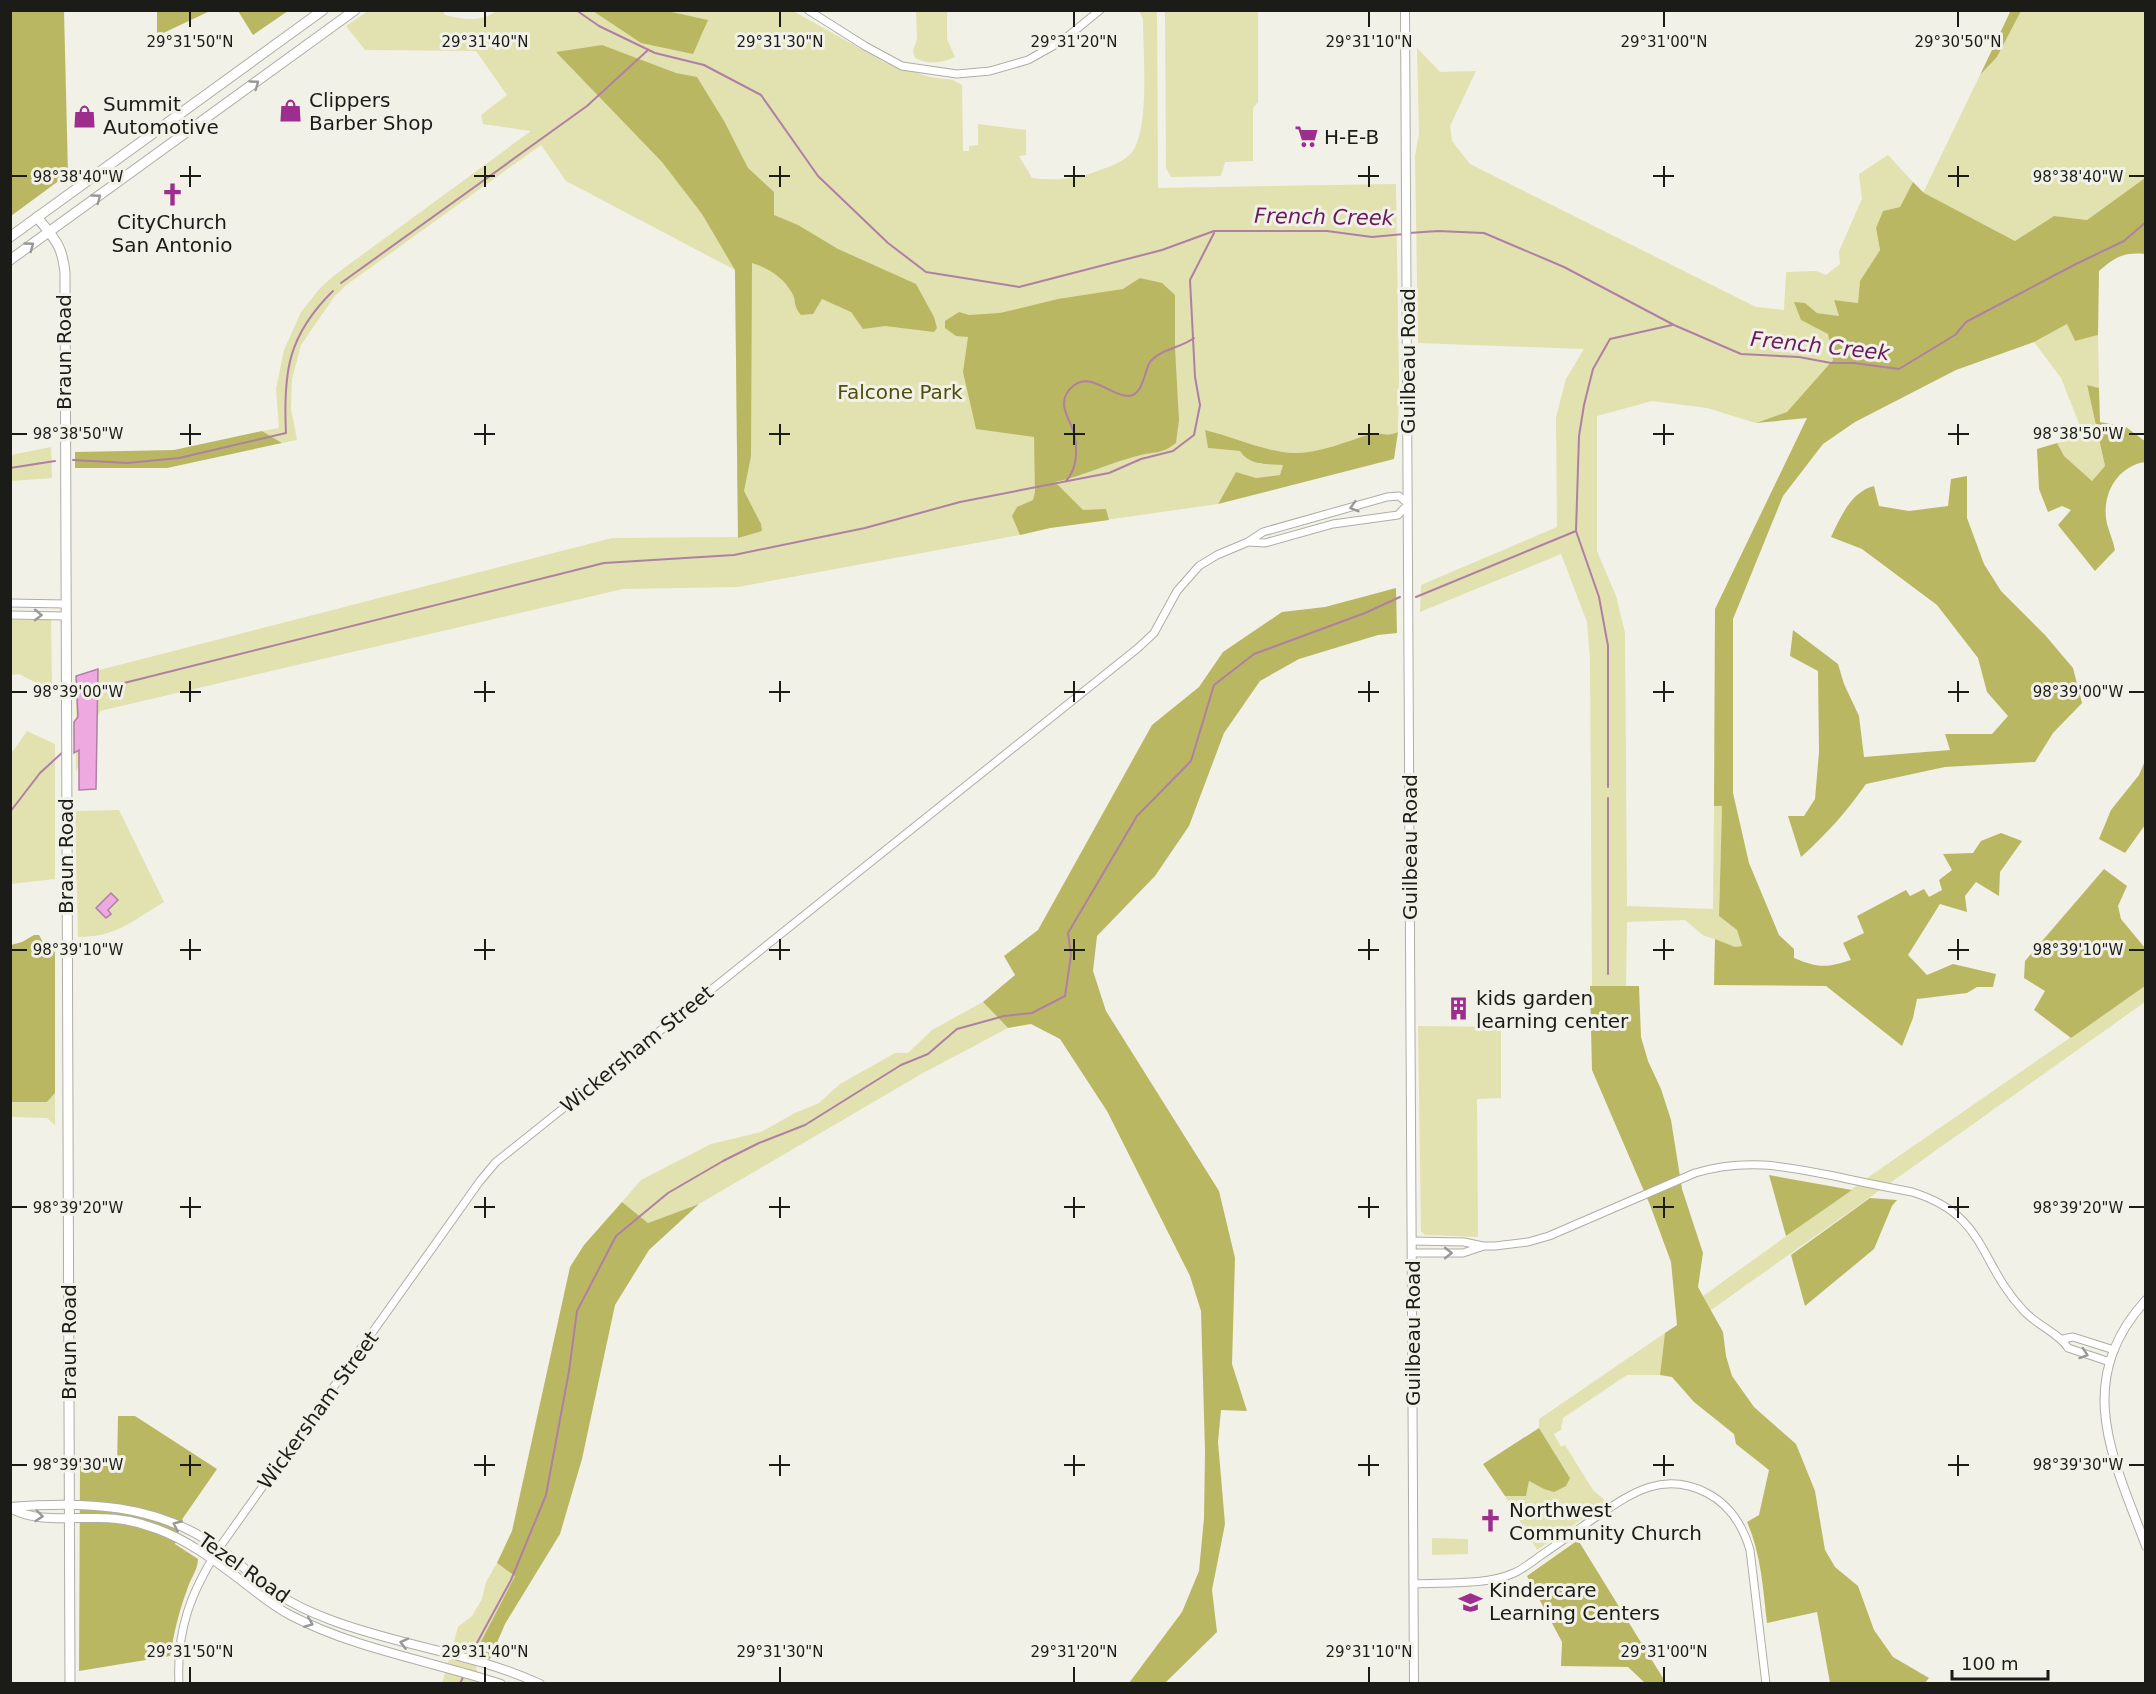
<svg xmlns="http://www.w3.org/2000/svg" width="2156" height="1694" viewBox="0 0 2156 1694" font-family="'DejaVu Sans',sans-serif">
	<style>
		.green { fill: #e2e1b0 }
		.forest { fill: #bab763 }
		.water { fill: #eeaae0; stroke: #af7fa4; stroke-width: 1.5 }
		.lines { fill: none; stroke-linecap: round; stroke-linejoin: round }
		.stream { stroke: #af7fa4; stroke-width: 2 }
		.tertiary-casing { stroke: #aeaea6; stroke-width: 9 }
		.secondary-casing { stroke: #aeaea6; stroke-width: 10 }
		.primary-casing { stroke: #aeaea6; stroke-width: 11 }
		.tertiary { stroke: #fff; stroke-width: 7 }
		.secondary { stroke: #fff; stroke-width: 8 }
		.primary { stroke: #fff; stroke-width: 9 }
		.oneway { stroke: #989897 }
		.ticks { fill: none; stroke: #1b1b18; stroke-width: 2 }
		.labels { text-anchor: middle; stroke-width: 6; stroke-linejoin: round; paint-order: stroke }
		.poi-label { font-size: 20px; fill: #1b1b18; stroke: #f1f1e8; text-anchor: start }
		.street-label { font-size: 20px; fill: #1b1b18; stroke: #f1f1e8 }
		.park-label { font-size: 20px; fill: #514d0c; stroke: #f1f1e8 }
		.water-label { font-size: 21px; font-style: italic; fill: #681a5e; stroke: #f1f1e8 }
		.ticks-label { font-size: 15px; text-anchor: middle; fill: #1b1b18; stroke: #f1f1e8; stroke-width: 6; stroke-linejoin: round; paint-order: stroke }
	</style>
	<rect width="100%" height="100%" fill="#f1f1e8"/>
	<!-- green -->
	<g class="green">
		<path d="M368,11H443L445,15C462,19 481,23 496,11H593L614,23L620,11H793L886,63L930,77L953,80L962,85L963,151H969V146L978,145V124L1026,130V155L1019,156L1032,178C1056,181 1078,179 1100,170C1112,166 1123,162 1132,152C1150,129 1143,51 1143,19L1139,11H1157L1158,188L1396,184L1399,383L1398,432C1384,438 1381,431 1371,434C1347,441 1322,453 1295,453C1267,453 1234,437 1205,430L1208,448L1240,451L1260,464L1283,465L1280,475L1256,478L1236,472L1218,504L1049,528L1020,535L738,587L623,589L100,711L76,772V676L612,538L738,537L735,270L566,181L541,145L345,286L334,297L301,345L292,379L291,408L297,440L282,443L262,431L279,428L276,389L284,350L301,312L321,287L336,274L531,131L483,124L481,115L507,95L476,51L365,50L346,26Z"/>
		<path d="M916,11H947V39L955,57C942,63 929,65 915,58L913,51L917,39Z"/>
		<path d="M1165,11H1258V102L1253,108V161L1225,162L1221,176L1171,177L1166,168Z"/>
		<path d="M2021,11H2145V178L2087,220L2054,216L2015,241L1923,193L1980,75L1997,57Z"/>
		<path d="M1417,48L1440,72L1476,71L1450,126L1452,141L1470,164L1756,307L1784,310L1786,272L1816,271L1826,275L1840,264L1839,251L1862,199L1859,174L1888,155L1913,182L1900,207L1883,211L1876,228L1880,250L1860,281L1858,303L1834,300L1839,316L1817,313L1805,303L1801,320L1828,333L1833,360L1787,413L1756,423L1707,408L1652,401L1597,416V551L1616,596L1625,633L1627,906L1713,909L1714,806H1722L1719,916L1737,930L1742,946L1735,947L1703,935L1685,920L1627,922L1626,986H1592L1590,660L1587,622L1561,554L1420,612L1421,585L1557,527L1556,417L1566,379L1584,349L1418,343L1415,156L1419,133Z"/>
		<path d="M2067,324L2075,341L2098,335L2099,388L2087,386L2105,466L2092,481L2063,456L2057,443L2084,436L2061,378L2034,342Z"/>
		<path d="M51,447L52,478L11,481V455Z"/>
		<path d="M51,619L52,691L19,674L11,675V620Z"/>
		<path d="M27,731L55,744V879L11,884V754Z"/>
		<path d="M119,810L164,902C132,921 116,937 78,937L75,811Z"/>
		<path d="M2145,986V1002L1711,1310L1703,1296L1870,1176Z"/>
		<path d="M983,1002L1008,1028L923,1073L699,1204L648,1223L622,1202L641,1180L711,1144L761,1132L795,1113L819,1103L840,1084L895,1053H908L932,1030Z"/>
		<path d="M1418,1026L1501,1027V1098L1477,1099L1478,1237L1425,1235L1421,1231Z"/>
		<path d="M55,1093V1125L47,1118L11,1117V1102H47Z"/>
		<path d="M1665,1333L1660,1375H1627L1563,1418L1561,1430L1554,1434L1561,1447L1565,1445L1593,1490L1607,1502L1537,1550L1505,1496H1526L1529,1481L1544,1489L1570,1478L1539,1428V1419Z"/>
		<path d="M1432,1538L1468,1539V1554L1432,1555Z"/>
		<path d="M497,1563L516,1576L474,1655L479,1683L442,1684L458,1627L472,1616L482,1599L486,1582Z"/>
	</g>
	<!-- forest -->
	<g class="forest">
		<path d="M11,10L64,11L68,174L11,216Z"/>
		<path d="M157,10H210V11L157,36Z"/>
		<path d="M2011,10L2021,11L1997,57L1980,75Z"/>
		<path d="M238,11H288L253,35Z"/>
		<path d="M593,11H667L708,20L693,54L641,43Z"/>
		<path d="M602,45L676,73L697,77L724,121L748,168L774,192V215L798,225L838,249L916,284L934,317L937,328L934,332L885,326L863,329L851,312L822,299L813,314L801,315C792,304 797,301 792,293C783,277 768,268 752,263L751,456L744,491L761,524L762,531L738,538L735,270L702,214L662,162L556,52Z"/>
		<path d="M2145,178V254C2124,252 2115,257 2099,271L2098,335L2075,341L2067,324L2034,342L1956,370L1855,422L1823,444L1783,496L1733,619V793L1749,863L1779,935L1794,949V958C1818,968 1826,968 1851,960L1843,943L1864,933L1857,916L1906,890L1910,896L1924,889L1929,897L1942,890L1939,880L1952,870L1943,854L1973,853L1981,841L2001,833L2022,841L2000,872L1999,896L1976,882L1965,896L1967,912L1940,904L1908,955L1927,975L1953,964L1996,974L1993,987H1977L1967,993L1917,999L1913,1018L1902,1046L1826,986L1714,985L1715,939L1735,947L1742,946L1737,930L1719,916L1722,806H1714L1715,609L1807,418L1756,423L1787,412L1833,360L1828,334L1801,320L1794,302L1805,303L1817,313L1839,316L1834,300L1858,303L1860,281L1880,250L1876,228L1883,211L1900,207L1913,182L1924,193L2015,241L2054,216L2087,220Z"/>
		<path d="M1140,278L1162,283L1175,295V348L1179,420L1176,443C1161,455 1154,451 1137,456C1109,463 1083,476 1055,482L1083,510L1106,509L1109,520L1050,528L1020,535L1012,516L1017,507L1033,500L1035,492L1034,437L976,429L963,372L968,337L956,336L945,328V321L959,312L969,315L1000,313L1058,299L1123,289Z"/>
		<path d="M2087,385L2099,388L2100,422L2126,427L2146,442L2145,462C2119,466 2103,491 2106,518C2107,528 2113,539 2115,550L2095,571L2058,525L2071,510L2062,506L2048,512L2039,489L2037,449L2057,443L2064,456L2092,481L2105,466Z"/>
		<path d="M1205,430C1234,437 1265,452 1295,453C1321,453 1347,441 1371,434C1381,431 1384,438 1398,432L1394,459L1218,504L1236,472L1256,478L1280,475L1283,465C1267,464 1250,466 1240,451L1208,448Z"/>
		<path d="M262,431L282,443L167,468H75V452L174,450Z"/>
		<path d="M1967,476V518L1984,564L2001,591L2045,635L2073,668L2082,703L2053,733L2035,762L1945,767L1866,784C1847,811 1826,835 1801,857L1788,816H1804L1815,799L1819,752L1818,671L1790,656L1793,630L1838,664L1844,684L1859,716L1864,757L1950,750L1945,734H1992L2008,716L1987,692L1978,658L1937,605L1862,549L1831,537C1841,516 1851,492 1874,486L1879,506L1909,511L1948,506L1951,479Z"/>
		<path d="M1396,588L1397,633L1378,635L1299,659L1260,681L1224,733L1189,826L1155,876L1097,936L1093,971L1106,1011L1219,1191L1235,1258L1232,1364L1247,1411L1221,1410L1218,1442L1225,1524L1212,1590L1217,1632L1165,1683H1129L1182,1612L1199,1571L1204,1518L1205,1452L1201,1311L1190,1276L1107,1111L1060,1039L1031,1024L1008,1028L983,1002L1015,975L1004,956L1038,930L1152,725L1199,687L1223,652L1282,612L1325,607Z"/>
		<path d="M2145,761V825L2125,853L2099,839L2111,810L2139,775Z"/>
		<path d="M2104,869L2127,886L2118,906L2121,919L2145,948V986L2071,1038L2034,1010L2045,991L2024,978L2025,961Z"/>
		<path d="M34,935H39L45,946L55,952V1093L47,1102H11V945L22,942Z"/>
		<path d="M1590,986H1639L1641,1037L1648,1061L1661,1089L1671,1120L1682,1189L1703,1253L1698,1287L1723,1332L1726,1356L1732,1376L1754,1407L1796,1444L1815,1491L1825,1550L1835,1567L1858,1586L1874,1630L1893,1657L1929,1678L1925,1683H1830L1817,1612L1767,1623C1763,1589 1761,1553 1747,1522L1759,1515L1769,1470L1736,1444L1734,1434L1694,1402L1672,1377L1660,1375L1665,1333L1677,1325L1671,1262L1650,1205L1592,1070Z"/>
		<path d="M1769,1175L1852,1190L1786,1236Z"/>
		<path d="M1870,1198L1897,1200L1892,1206L1874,1249L1805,1306L1791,1255Z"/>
		<path d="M622,1202L648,1223L699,1204L649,1250L615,1305L582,1459L560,1534L505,1624L490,1659L474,1655L515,1576L497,1563L512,1531L570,1267L584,1245Z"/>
		<path d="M118,1416H135L217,1469L183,1518L175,1544L198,1559C198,1570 190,1579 187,1590C179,1611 174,1633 170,1656L79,1671L80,1466H117Z"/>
		<path d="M1539,1428L1570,1478L1566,1486L1554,1492L1544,1489L1529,1481L1526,1496H1505L1483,1464Z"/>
		<path d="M1578,1540L1666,1683H1645L1628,1667L1561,1666L1562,1642L1527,1576Z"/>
	</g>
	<!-- water -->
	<g class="water">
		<path d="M98,669L96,789L79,790V750L74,753V722L78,717L76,676Z"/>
		<path d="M111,893L118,900L108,910L111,914L106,918L96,908Z"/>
	</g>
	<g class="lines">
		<!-- stream -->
		<g class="stream">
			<path d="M576,10L599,26L655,53L704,65L761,95L818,176L888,243L926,272L1019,287L1162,250L1214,231H1327L1372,237L1404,234"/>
			<path d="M1409,233L1438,231L1484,233L1564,267L1674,325L1741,354L1799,357L1831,363H1854L1899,369L1955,335L1966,322L2076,264L2124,241L2146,222"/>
			<path d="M341,283L587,106L648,50"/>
			<path d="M73,460L127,463L179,458L286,433C283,372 288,335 333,291"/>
			<path d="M10,468L55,461"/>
			<path d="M1066,481C1077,469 1078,450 1074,433C1070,419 1057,405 1069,390C1089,367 1110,397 1129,396C1143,395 1144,372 1150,362C1160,349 1181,348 1194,338"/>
			<path d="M1416,597L1576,531"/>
			<path d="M96,690L604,563L734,555L865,528L960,502L1109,473L1141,459L1173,451L1194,435L1200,405L1195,377L1190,280L1214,233"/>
			<path d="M1608,787V646L1599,597L1576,531L1579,436L1584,405L1593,369L1610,339L1672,325"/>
			<path d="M1608,798V974"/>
			<path d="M10,812L40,773L64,751"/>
			<path d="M471,1654L511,1580L546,1495L569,1371L577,1311L616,1236L668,1193L723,1161L759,1143L805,1125L901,1065L928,1054L957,1029L1004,1016L1032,1013L1065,996L1071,955L1068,933L1137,816L1191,761L1214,685L1254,654L1365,613L1400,597"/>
			<path d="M460,1684L463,1677"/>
		</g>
		<defs>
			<g id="tertiary">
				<path d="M808,10L865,46L902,66L957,74L990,71L1028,60L1062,41L1100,10"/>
				<path d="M10,603L65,604"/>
				<path d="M10,615L65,616"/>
				<path d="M1412,1241L1464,1242L1483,1246H1495L1528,1242L1549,1236L1695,1173C1745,1158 1784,1166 1834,1176C1860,1182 1886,1187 1912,1192C1987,1215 1978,1262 2023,1310C2036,1325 2059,1333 2068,1348L2110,1362"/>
				<path d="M1412,1253H1463L1481,1247"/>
				<path d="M2063,1339L2073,1337L2114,1350"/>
				<path d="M1413,1584C1445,1582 1484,1586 1514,1573C1523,1569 1532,1562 1540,1556C1558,1544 1576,1531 1593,1519C1630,1494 1662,1470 1707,1493C1730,1505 1743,1526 1750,1550L1766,1684"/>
				<path d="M179,1684C176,1630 191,1592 219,1548L480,1181L496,1162L1138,648L1154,633L1177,591L1199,566L1217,555L1248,542L1263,532L1387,497L1399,496L1408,504L1398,515L1333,524L1265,543L1248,542"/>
			</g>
			<g id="secondary">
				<path d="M1405,10L1414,1684"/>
				<path d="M2146,1300C2072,1381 2113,1458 2146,1546"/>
				<path d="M10,1507C84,1501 158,1503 220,1549C240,1563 257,1581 278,1594C294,1605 312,1613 331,1620C399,1646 473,1653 540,1684"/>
				<path d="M10,1508C36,1523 71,1517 99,1518C119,1518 139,1522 157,1529C187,1540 213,1559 238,1578C255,1591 271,1605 290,1615C355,1649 431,1661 501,1684"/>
			</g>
			<g id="primary">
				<path d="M37,217C55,240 62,244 65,273L70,1684"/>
				<path d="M10,237L323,10"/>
				<path d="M10,260L355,10"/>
			</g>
		</defs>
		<!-- tertiary casing -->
		<use href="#tertiary" class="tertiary-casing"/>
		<!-- secondary casing -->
		<use href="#secondary" class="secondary-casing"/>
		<!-- primary casing -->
		<use href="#primary" class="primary-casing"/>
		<!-- tertiary -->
		<use href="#tertiary" class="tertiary"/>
		<!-- secondary -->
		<use href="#secondary" class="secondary"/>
		<!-- primary -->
		<use href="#primary" class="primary"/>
	</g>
	<!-- one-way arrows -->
	<defs><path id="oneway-chevron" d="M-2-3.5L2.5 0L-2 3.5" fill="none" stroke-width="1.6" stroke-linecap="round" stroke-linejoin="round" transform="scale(1.5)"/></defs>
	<g class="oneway">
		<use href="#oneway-chevron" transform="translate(255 84) rotate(-36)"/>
		<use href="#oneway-chevron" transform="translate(97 198) rotate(-36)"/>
		<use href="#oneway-chevron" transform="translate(30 246) rotate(-36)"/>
		<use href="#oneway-chevron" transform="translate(1354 507) rotate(164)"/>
		<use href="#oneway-chevron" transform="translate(38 615) rotate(1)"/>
		<use href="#oneway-chevron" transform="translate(1448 1253)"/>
		<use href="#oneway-chevron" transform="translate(2084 1354) rotate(18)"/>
		<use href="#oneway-chevron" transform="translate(39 1516) rotate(6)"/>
		<use href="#oneway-chevron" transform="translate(177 1525) rotate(-156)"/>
		<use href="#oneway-chevron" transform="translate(309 1623) rotate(22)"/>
		<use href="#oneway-chevron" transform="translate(404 1643) rotate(-166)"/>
	</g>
	<!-- ticks -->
	<path class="ticks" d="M190,12V27M485,12V27M780,12V27M1074,12V27M1369,12V27M1664,12V27M1958,12V27M190,166V187M485,166V187M780,166V187M1074,166V187M1369,166V187M1664,166V187M1958,166V187M12,176H27M180,176H201M474,176H495M769,176H790M1064,176H1085M1358,176H1379M1653,176H1674M1948,176H1969M2129,176H2144M190,424V445M485,424V445M780,424V445M1074,424V445M1369,424V445M1664,424V445M1958,424V445M12,434H27M180,434H201M474,434H495M769,434H790M1064,434H1085M1358,434H1379M1653,434H1674M1948,434H1969M2129,434H2144M190,681V702M485,681V702M780,681V702M1074,681V702M1369,681V702M1664,681V702M1958,681V702M12,692H27M180,692H201M474,692H495M769,692H790M1064,692H1085M1358,692H1379M1653,692H1674M1948,692H1969M2129,692H2144M190,939V960M485,939V960M780,939V960M1074,939V960M1369,939V960M1664,939V960M1958,939V960M12,950H27M180,950H201M474,950H495M769,950H790M1064,950H1085M1358,950H1379M1653,950H1674M1948,950H1969M2129,950H2144M190,1197V1218M485,1197V1218M780,1197V1218M1074,1197V1218M1369,1197V1218M1664,1197V1218M1958,1197V1218M12,1207H27M180,1207H201M474,1207H495M769,1207H790M1064,1207H1085M1358,1207H1379M1653,1207H1674M1948,1207H1969M2129,1207H2144M190,1455V1476M485,1455V1476M780,1455V1476M1074,1455V1476M1369,1455V1476M1664,1455V1476M1958,1455V1476M12,1465H27M180,1465H201M474,1465H495M769,1465H790M1064,1465H1085M1358,1465H1379M1653,1465H1674M1948,1465H1969M2129,1465H2144M190,1667V1682M485,1667V1682M780,1667V1682M1074,1667V1682M1369,1667V1682M1664,1667V1682"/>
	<!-- icons -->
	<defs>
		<symbol id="shop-bare" viewBox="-9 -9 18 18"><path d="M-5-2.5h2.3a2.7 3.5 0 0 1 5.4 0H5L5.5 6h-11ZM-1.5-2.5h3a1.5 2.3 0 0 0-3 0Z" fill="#9d2e8d" stroke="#f1f1e8" stroke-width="2.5" paint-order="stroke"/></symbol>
		<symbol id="supermarket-bare" viewBox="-9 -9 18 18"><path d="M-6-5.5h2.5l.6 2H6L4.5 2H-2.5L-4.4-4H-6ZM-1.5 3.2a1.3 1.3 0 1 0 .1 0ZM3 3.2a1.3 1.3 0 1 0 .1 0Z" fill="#9d2e8d" stroke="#f1f1e8" stroke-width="2.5" paint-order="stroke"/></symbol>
		<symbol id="church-bare" viewBox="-9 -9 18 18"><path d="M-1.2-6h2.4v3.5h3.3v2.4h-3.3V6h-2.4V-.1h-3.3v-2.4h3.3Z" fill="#9d2e8d" stroke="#f1f1e8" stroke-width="2.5" paint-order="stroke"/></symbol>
		<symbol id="building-bare" viewBox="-9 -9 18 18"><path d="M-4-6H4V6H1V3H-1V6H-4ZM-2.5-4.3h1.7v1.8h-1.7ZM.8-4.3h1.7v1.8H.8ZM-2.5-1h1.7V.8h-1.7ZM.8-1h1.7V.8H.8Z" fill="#9d2e8d" stroke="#f1f1e8" stroke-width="2.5" paint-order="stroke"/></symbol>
		<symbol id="school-bare" viewBox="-9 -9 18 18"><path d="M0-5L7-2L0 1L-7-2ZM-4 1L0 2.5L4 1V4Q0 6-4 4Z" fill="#9d2e8d" stroke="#f1f1e8" stroke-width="2.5" paint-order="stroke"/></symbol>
	</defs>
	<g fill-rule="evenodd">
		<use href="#shop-bare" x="274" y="94" width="33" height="33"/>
		<use href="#shop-bare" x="68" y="100" width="33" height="33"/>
		<use href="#supermarket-bare" x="1290" y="120" width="33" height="33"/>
		<use href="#church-bare" x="156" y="178" width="33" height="33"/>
		<use href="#building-bare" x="1442" y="992" width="33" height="33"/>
		<use href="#church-bare" x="1474" y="1504" width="33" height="33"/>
		<use href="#school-bare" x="1454" y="1586" width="33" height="33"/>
	</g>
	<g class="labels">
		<!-- poi labels -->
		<g class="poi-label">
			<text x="309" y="107">Clippers<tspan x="309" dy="23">Barber Shop</tspan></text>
			<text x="103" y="111">Summit<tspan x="103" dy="23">Automotive</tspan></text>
			<text x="1324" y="144">H-E-B</text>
			<text x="172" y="229" text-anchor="middle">CityChurch<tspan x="172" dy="23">San Antonio</tspan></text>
			<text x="1476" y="1005">kids garden<tspan x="1476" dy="23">learning center</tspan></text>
			<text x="1509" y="1517">Northwest<tspan x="1509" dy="23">Community Church</tspan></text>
			<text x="1489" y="1597">Kindercare<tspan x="1489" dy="23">Learning Centers</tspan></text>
		</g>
		<!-- street labels -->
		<g class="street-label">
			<text transform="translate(64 352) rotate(-90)" y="7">Braun Road</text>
			<text transform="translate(1408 361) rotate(-90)" y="7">Guilbeau Road</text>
			<text transform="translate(1410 847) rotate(-90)" y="7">Guilbeau Road</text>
			<text transform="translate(66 856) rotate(-90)" y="7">Braun Road</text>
			<text transform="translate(637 1049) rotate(-39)" y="7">Wickersham Street</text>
			<text transform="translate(1413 1333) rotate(-90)" y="7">Guilbeau Road</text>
			<text transform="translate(69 1342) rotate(-90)" y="7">Braun Road</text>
			<text transform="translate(318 1410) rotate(-54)" y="7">Wickersham Street</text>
			<text transform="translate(244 1568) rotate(35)" y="7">Tezel Road</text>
		</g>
		<!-- park labels -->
		<g class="park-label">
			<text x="900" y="399">Falcone Park</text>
		</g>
		<!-- water labels -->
		<g class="water-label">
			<text transform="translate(1324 217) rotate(1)" y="7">French Creek</text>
			<text transform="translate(1820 346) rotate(6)" y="7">French Creek</text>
		</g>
	</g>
	<g class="ticks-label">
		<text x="190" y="47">29°31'50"N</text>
		<text x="485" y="47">29°31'40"N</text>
		<text x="780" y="47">29°31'30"N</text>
		<text x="1074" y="47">29°31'20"N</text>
		<text x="1369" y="47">29°31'10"N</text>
		<text x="1664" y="47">29°31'00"N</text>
		<text x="1958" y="47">29°30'50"N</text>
		<text x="2078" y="182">98°38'40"W</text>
		<text x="78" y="182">98°38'40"W</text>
		<text x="2078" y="439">98°38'50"W</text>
		<text x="78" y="439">98°38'50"W</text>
		<text x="2078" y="697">98°39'00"W</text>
		<text x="78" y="697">98°39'00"W</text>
		<text x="2078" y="955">98°39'10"W</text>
		<text x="78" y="955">98°39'10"W</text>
		<text x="2078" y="1213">98°39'20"W</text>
		<text x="78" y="1213">98°39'20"W</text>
		<text x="2078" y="1470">98°39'30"W</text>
		<text x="78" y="1470">98°39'30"W</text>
		<text x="190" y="1657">29°31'50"N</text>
		<text x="485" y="1657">29°31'40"N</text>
		<text x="780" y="1657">29°31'30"N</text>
		<text x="1074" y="1657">29°31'20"N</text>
		<text x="1369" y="1657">29°31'10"N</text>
		<text x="1664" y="1657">29°31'00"N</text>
	</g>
	<!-- border -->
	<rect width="2156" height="1694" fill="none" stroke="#1b1b18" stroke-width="24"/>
	<!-- scale -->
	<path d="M1952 1670v9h96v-9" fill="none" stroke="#1b1b18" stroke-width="3"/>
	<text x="1961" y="1670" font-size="18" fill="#1b1b18" stroke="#f1f1e8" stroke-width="4.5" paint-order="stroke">100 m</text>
</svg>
